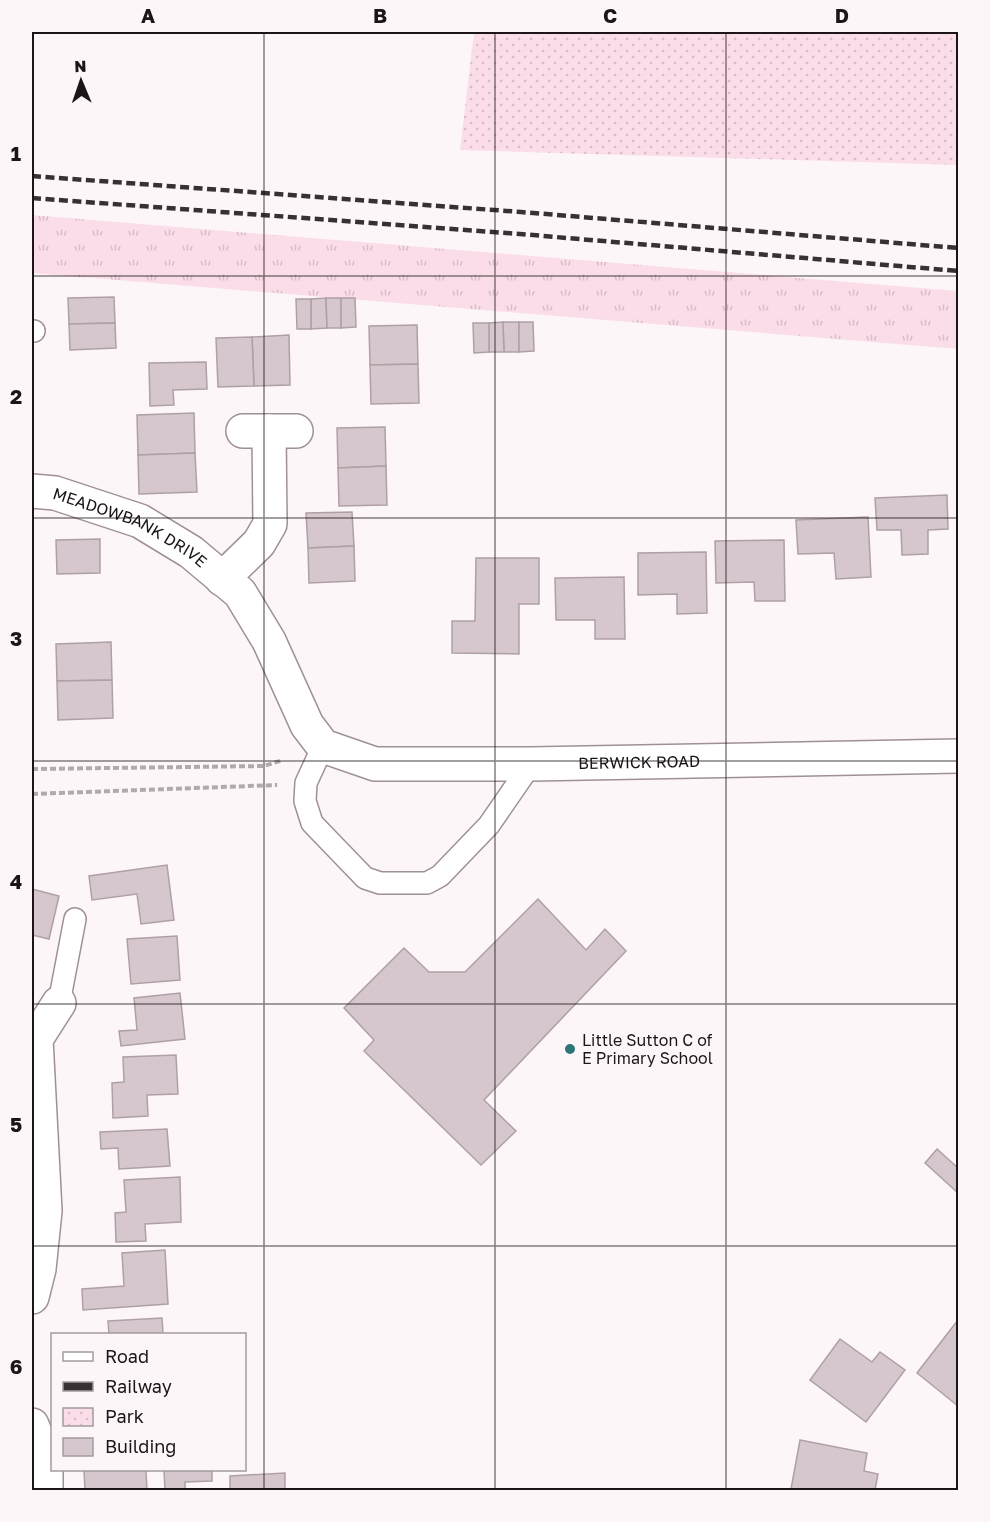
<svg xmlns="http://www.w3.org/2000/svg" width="990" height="1522" viewBox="0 0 990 1522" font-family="'Golos Text',sans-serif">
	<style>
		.grass { fill: url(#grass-tufts) }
		.park { fill: url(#park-dots) }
		.building { fill: #d6c6cd; stroke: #afa0a6; stroke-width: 1.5 }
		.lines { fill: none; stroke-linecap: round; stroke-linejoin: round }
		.service-casing { stroke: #9f9096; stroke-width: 24 }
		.minor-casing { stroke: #9f9096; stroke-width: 36 }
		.path { stroke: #b1aaad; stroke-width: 4; stroke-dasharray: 6 3; stroke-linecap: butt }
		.service { stroke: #fff; stroke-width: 21 }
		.minor { stroke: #fff; stroke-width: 33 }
		.rail { stroke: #383134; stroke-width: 4.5; stroke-dasharray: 9 4.5; stroke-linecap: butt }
		.grid { fill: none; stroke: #1b1517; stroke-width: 1.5; stroke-opacity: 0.55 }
		.poi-dot { fill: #2c757a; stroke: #fdf6f9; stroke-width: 2 }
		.labels { text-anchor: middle; stroke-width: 4.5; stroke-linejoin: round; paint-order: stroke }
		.street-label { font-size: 16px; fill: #1b1517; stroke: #fdf6f9 }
		.poi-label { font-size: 16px; fill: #1b1517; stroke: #fdf6f9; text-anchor: start }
		.neatline { fill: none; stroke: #1b1517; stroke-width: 2 }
		.grid-label { font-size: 20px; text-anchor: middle; font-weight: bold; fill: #1b1517 }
	</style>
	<defs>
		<pattern id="grass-tufts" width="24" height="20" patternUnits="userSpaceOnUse" patternTransform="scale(1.5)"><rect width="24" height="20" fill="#fbdde9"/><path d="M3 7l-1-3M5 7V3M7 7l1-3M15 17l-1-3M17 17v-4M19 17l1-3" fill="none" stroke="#d7bdc7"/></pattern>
		<pattern id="park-dots" width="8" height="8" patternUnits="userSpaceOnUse" patternTransform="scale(1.5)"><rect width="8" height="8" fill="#fbdde9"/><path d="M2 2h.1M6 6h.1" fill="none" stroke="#d7bdc7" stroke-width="1.8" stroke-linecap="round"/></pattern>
	</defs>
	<rect width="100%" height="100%" fill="#fdf6f9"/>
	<!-- grass -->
	<path class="grass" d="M32,215L958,291V349L32,273Z"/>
	<!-- park -->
	<path class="park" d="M474,32H958V165L460,150Z"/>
	<!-- building -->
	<g class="building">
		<path d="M114,297L115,323L69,324L68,298Z"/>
		<path d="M326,298L327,328L311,329V299Z"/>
		<path d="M326,298H341V328H327Z"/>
		<path d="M341,298H355L356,327L341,328Z"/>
		<path d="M296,299H311V329H297Z"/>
		<path d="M503,322H519V352H504Z"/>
		<path d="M503,322L504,352H489V323Z"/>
		<path d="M519,322H533L534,351L519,352Z"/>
		<path d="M115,323L116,348L70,350L69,324Z"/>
		<path d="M473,323H489V352L474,353Z"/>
		<path d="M417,325L418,364L370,365L369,326Z"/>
		<path d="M289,335L290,385L254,386L252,337Z"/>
		<path d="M252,337L254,386L218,387L216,338Z"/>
		<path d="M206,362L207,389L173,390L174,405L150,406L149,363Z"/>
		<path d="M418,364L419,403L371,404L370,365Z"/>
		<path d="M194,413L195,453L138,455L137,415Z"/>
		<path d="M385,427L386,466L338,468L337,428Z"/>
		<path d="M195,453L197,492L139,494L138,455Z"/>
		<path d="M386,466L387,505L339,506L338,468Z"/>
		<path d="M947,495L948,529L928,530V554L902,555L901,530H877L875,498Z"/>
		<path d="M352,512L354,546L308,548L306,513Z"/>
		<path d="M868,517L871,577L836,579L834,553L798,554L796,520Z"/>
		<path d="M100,539V573L57,574L56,540Z"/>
		<path d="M784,540L785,601H755L754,582L716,583L715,541Z"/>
		<path d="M354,546L355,581L309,583L308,548Z"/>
		<path d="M706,552L707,613L677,614V594L638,595V553Z"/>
		<path d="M476,558H539V604H519V654L452,653V621H475Z"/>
		<path d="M624,577L625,639H595V620H556L555,578Z"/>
		<path d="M111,642L112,680L57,681L56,644Z"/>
		<path d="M112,680L113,718L58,720L57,681Z"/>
		<path d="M167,865L174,920L141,924L137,894L92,900L89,876Z"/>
		<path d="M32,889L59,896L49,939L32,935Z"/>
		<path d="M538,899L586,950L605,929L626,951L484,1100L516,1131L481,1165L364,1051L374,1040L344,1008L404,948L429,972H465Z"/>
		<path d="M177,936L180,980L131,984L127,939Z"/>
		<path d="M180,993L185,1039L121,1046L119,1031L137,1030L134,998Z"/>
		<path d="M176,1055L178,1094L147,1095L148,1116L113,1118L112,1083L124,1082L123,1057Z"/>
		<path d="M167,1129L170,1166L119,1169L118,1148L101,1149L100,1132Z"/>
		<path d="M937,1149L958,1168V1193L925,1163Z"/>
		<path d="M180,1177L181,1222L145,1224L146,1241L116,1242L115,1213L126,1212L124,1180Z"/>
		<path d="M165,1250L168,1304L83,1310L82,1289L124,1286L122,1253Z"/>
		<path d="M162,1318L163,1334H109L108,1321Z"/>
		<path d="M958,1320V1406L917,1373Z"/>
		<path d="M840,1339L872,1362L880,1352L905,1370L866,1422L810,1380Z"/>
		<path d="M800,1440L867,1453L864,1471L878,1474L875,1490H800L791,1489Z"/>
		<path d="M84,1470H146L147,1490H85Z"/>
		<path d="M164,1470H212V1481L185,1482V1490H165Z"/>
		<path d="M285,1473V1490H230V1476Z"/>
	</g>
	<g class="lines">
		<defs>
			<g id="service">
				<path d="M32,331H34"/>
				<path d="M323,746L306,783L305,801L312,823L365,878L380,883H427L440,876L489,825L531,764"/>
				<path d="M59,1003L75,919"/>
			</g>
			<g id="minor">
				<path d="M243,431H296"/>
				<path id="s1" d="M32,491L55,493L140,521L191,552L240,593L269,641L307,725L323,746L375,764H531L958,756"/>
				<path d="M222,579L259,543L270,524L269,431"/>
				<path d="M32,1297L39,1269L45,1211L36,1039L59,1003"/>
				<path d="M32,1425L46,1461V1490"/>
			</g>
		</defs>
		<!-- service casing -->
		<use href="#service" class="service-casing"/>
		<!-- minor casing -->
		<use href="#minor" class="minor-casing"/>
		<!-- path -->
		<g class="path">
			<path d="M32,769L264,766L283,760"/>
			<path d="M32,794L277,785"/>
		</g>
		<!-- service -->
		<use href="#service" class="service"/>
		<!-- minor -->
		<use href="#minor" class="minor"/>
		<!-- rail -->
		<g class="rail">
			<path d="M32,176L521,212L958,248"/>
			<path d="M32,198L520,234L958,271"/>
		</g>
	</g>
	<!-- grid -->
	<path class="grid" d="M264,32V1490M495,32V1490M726,32V1490M32,276H958M32,518H958M32,761H958M32,1004H958M32,1246H958"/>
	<!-- markers -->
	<circle class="poi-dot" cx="570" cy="1049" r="6"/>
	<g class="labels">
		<!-- street labels -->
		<g class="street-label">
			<text dy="6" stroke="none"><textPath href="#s1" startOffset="106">MEADOWBANK DRIVE</textPath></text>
			<text dy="6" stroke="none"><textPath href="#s1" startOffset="730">BERWICK ROAD</textPath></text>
		</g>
		<!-- poi labels -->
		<g class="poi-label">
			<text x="582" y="1046">Little Sutton C of<tspan x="582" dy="18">E Primary School</tspan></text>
		</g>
	</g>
	<!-- border -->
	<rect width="990" height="1522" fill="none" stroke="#fdf6f9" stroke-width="66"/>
	<!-- legend -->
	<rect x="51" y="1333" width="195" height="138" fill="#fdf6f9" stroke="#a39c9f" stroke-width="1.5"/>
	<rect x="63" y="1352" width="30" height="9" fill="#ffffff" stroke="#a39c9f" stroke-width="1.5"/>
	<text x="105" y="1363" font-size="18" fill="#1b1517">Road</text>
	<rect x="63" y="1382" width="30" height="9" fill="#383134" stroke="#a39c9f" stroke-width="1.5"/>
	<text x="105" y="1393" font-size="18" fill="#1b1517">Railway</text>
	<rect x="63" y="1408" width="30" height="18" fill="url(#park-dots)" stroke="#a39c9f" stroke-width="1.5"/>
	<text x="105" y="1423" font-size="18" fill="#1b1517">Park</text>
	<rect x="63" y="1438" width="30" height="18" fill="#d6c6cd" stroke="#a39c9f" stroke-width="1.5"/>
	<text x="105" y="1453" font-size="18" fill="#1b1517">Building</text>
	<!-- north arrow -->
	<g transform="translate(81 81) rotate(358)" stroke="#fdf6f9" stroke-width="4.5" paint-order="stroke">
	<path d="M0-4.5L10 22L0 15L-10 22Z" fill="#1b1517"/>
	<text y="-9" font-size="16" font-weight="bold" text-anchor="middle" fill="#1b1517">N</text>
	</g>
	<rect x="33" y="33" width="924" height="1456" class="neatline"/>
	<g class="grid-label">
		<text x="148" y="23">A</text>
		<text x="380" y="23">B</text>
		<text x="610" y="23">C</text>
		<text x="842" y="23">D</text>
		<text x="16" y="161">1</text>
		<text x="16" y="404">2</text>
		<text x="16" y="646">3</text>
		<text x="16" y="889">4</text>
		<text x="16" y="1132">5</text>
		<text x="16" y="1374">6</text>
	</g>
</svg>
